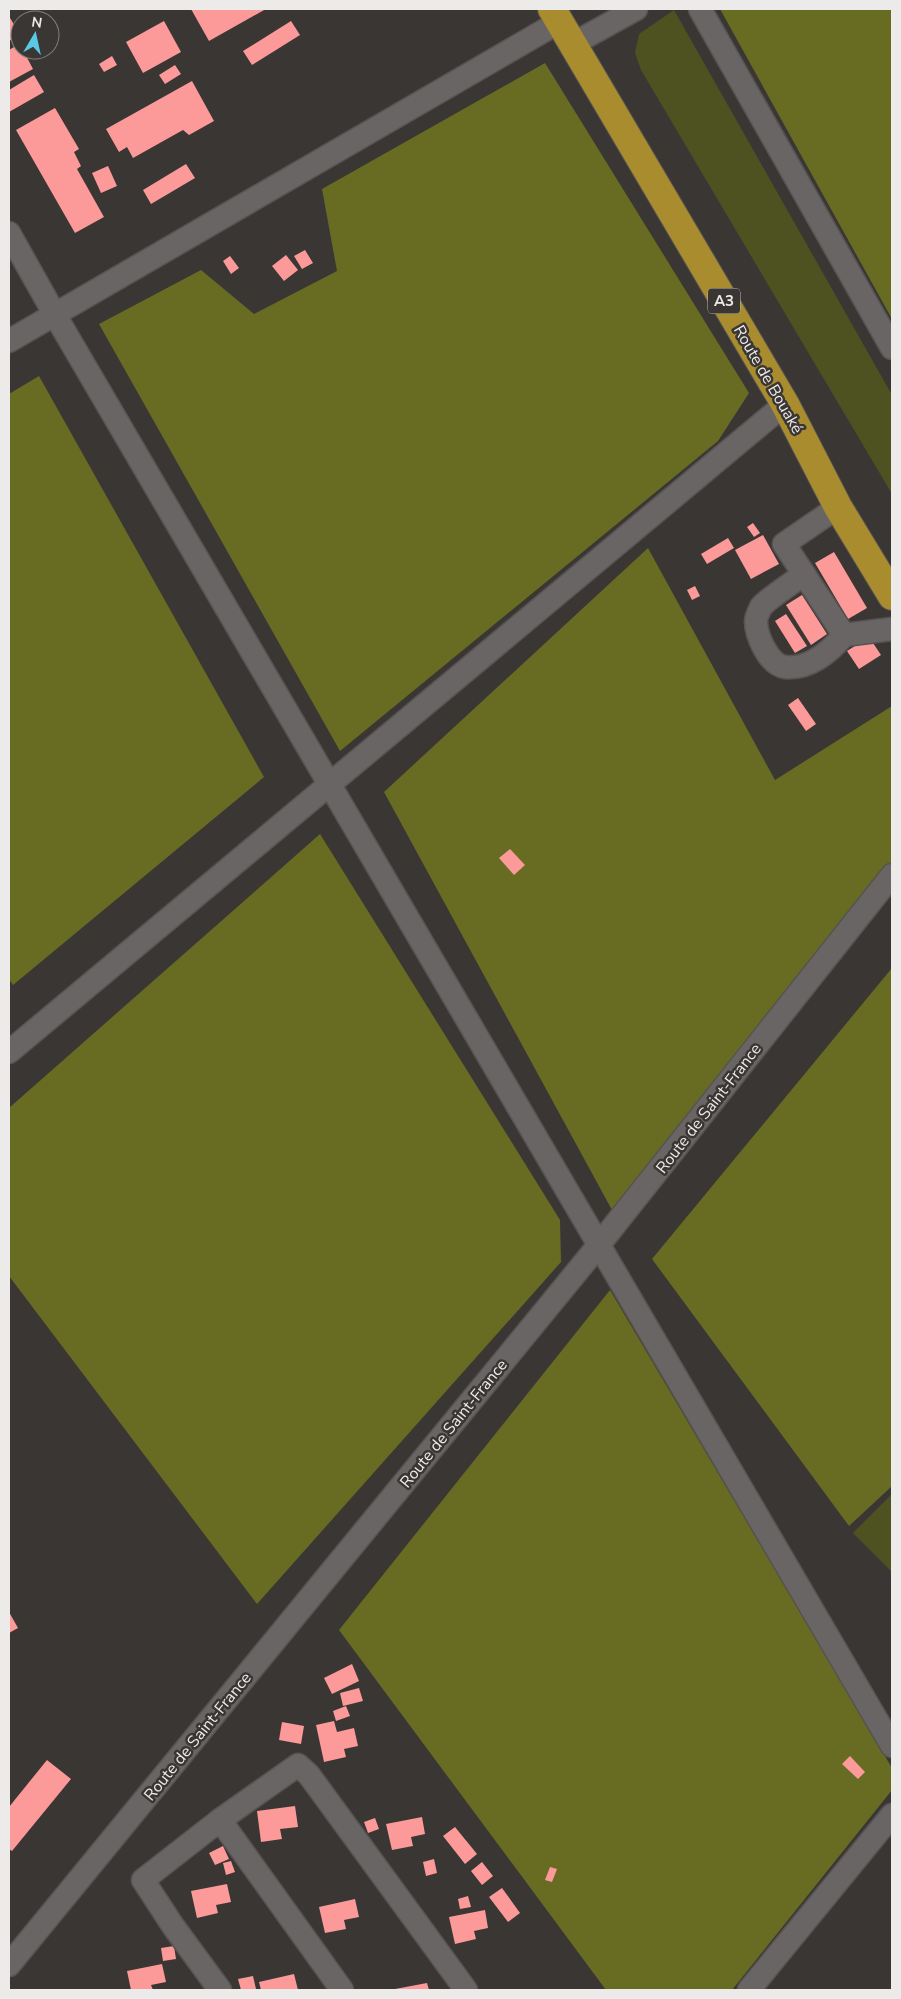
<svg xmlns="http://www.w3.org/2000/svg" width="901" height="1999" viewBox="0 0 901 1999" font-family="'Nunito Sans',sans-serif">
	<style>
		.green { fill: #4e5220 }
		.forest { fill: #686c23 }
		.building { fill: #fc9a99 }
		.lines { fill: none; stroke-linecap: round; stroke-linejoin: round }
		.minor-casing { stroke: #565352; stroke-width: 25 }
		.highway-casing { stroke: #565352; stroke-width: 30 }
		.minor { stroke: #696564; stroke-width: 22 }
		.highway { stroke: #a98c2d; stroke-width: 28 }
		.labels { text-anchor: middle; stroke-width: 5; stroke-linejoin: round; paint-order: stroke }
		.shield { fill: #3a3634; stroke: #b7b5b3; stroke-width: 1 }
		.shield-label { font-size: 15px; font-weight: bold; fill: #edebea }
		.street-label { font-size: 16px; fill: #edebea; stroke: #3a3634 }
	</style>
	<rect width="100%" height="100%" fill="#3a3634"/>
	<!-- green -->
	<g class="green">
		<path d="M674,10L892,395V494L641,70L635,53L639,34Z"/>
		<path d="M892,1494V1572L853,1533Z"/>
	</g>
	<!-- forest -->
	<g class="forest">
		<path d="M720,9H892V319Z"/>
		<path d="M545,63L749,393L718,441L340,751L99,324L201,270L254,314L337,271L322,189Z"/>
		<path d="M39,376L264,777L13,985L9,979V394Z"/>
		<path d="M648,548L775,780L892,706V867L612,1210L384,792Z"/>
		<path d="M320,834L560,1220L561,1262L257,1604L9,1276V1108Z"/>
		<path d="M892,968V1486L849,1526L652,1259Z"/>
		<path d="M610,1290L892,1768V1790L732,1990H606L339,1630Z"/>
	</g>
	<!-- building -->
	<g class="building">
		<path d="M191,9H266L209,41Z"/>
		<path d="M9,16L20,35L9,41Z"/>
		<path d="M164,21L181,52L143,73L126,42Z"/>
		<path d="M291,21L300,35L252,65L243,51Z"/>
		<path d="M19,44L20,50H23L33,69L9,82V50Z"/>
		<path d="M112,56L117,65L104,72L99,64Z"/>
		<path d="M175,65L181,74L165,84L159,75Z"/>
		<path d="M34,75L44,92L9,112V90Z"/>
		<path d="M192,81L214,121L189,135L183,130L133,158L127,147L119,152L106,129Z"/>
		<path d="M55,108L79,149L74,152L81,166L77,169L104,217L75,233L16,130Z"/>
		<path d="M186,164L195,178L151,204L143,190Z"/>
		<path d="M108,166L117,186L101,193L92,173Z"/>
		<path d="M305,250L313,263L302,269L294,256Z"/>
		<path d="M286,255L298,270L284,281L272,266Z"/>
		<path d="M230,256L239,268L231,274L223,261Z"/>
		<path d="M753,523L760,533L754,537L747,527Z"/>
		<path d="M763,535L779,564L751,579L735,550Z"/>
		<path d="M728,538L734,548L707,564L701,554Z"/>
		<path d="M834,552L867,608L848,619L815,563Z"/>
		<path d="M695,586L700,596L692,600L687,590Z"/>
		<path d="M802,595L827,634L811,645L786,605Z"/>
		<path d="M786,614L807,646L795,653L775,621Z"/>
		<path d="M869,637L881,655L859,669L847,651Z"/>
		<path d="M798,698L816,724L806,731L788,705Z"/>
		<path d="M510,849L525,865L514,875L499,858Z"/>
		<path d="M9,1612L18,1628L9,1633Z"/>
		<path d="M352,1664L359,1681L332,1694L324,1678Z"/>
		<path d="M359,1688L363,1701L343,1706L340,1693Z"/>
		<path d="M346,1706L350,1716L336,1721L333,1711Z"/>
		<path d="M334,1721L337,1732L354,1728L358,1746L344,1749L346,1757L324,1762L316,1725Z"/>
		<path d="M282,1722L304,1726L301,1744L279,1740Z"/>
		<path d="M850,1756L865,1772L858,1779L842,1764Z"/>
		<path d="M47,1760L71,1779L12,1851L9,1849V1807Z"/>
		<path d="M295,1806L298,1827L280,1829L282,1839L261,1842L257,1811Z"/>
		<path d="M422,1817L425,1834L411,1837L413,1846L392,1850L386,1824Z"/>
		<path d="M375,1818L379,1829L368,1833L364,1822Z"/>
		<path d="M455,1827L477,1854L465,1864L443,1836Z"/>
		<path d="M223,1846L229,1859L215,1865L209,1853Z"/>
		<path d="M434,1859L437,1873L426,1876L423,1862Z"/>
		<path d="M231,1861L235,1872L226,1875L223,1863Z"/>
		<path d="M482,1862L493,1876L482,1885L471,1871Z"/>
		<path d="M550,1867L557,1869L552,1882L545,1880Z"/>
		<path d="M227,1884L231,1902L216,1905L218,1913L197,1918L191,1891Z"/>
		<path d="M502,1888L520,1913L508,1922L489,1897Z"/>
		<path d="M468,1896L471,1907L460,1909L458,1899Z"/>
		<path d="M355,1899L359,1917L344,1920L346,1929L325,1933L319,1907Z"/>
		<path d="M485,1910L488,1928L474,1931L476,1939L455,1944L449,1917Z"/>
		<path d="M174,1946L176,1959L163,1961L161,1948Z"/>
		<path d="M162,1964L166,1982L151,1985L153,1990H131L127,1971Z"/>
		<path d="M294,1974L298,1990H261L259,1982Z"/>
		<path d="M253,1976L256,1989L241,1990L238,1979Z"/>
		<path d="M427,1983L429,1990H395V1989Z"/>
	</g>
	<g class="lines">
		<defs>
			<g id="minor">
				<path d="M700,9L892,348"/>
				<path d="M571,45L636,9"/>
				<path d="M9,233L55,315L892,1746"/>
				<path d="M9,341L559,22"/>
				<path d="M838,507L784,544L844,635L892,629"/>
				<path d="M804,574C794,582 768,598 761,607C759,611 756,617 756,621C756,636 769,665 785,667C808,670 830,652 844,635"/>
				<path d="M9,1052L785,404"/>
				<path d="M220,1820L342,1990"/>
				<path d="M9,1965L598,1246L892,875"/>
				<path d="M220,1990L173,1926L143,1880L220,1820L298,1765L309,1775L466,1990"/>
				<path d="M749,1990L892,1815"/>
			</g>
			<path id="highway" d="M552,9L785,404L838,507L892,596"/>
		</defs>
		<!-- minor casing -->
		<use href="#minor" class="minor-casing"/>
		<!-- highway casing -->
		<use href="#highway" class="highway-casing"/>
		<!-- minor -->
		<use href="#minor" class="minor"/>
		<!-- highway -->
		<use href="#highway" class="highway"/>
	</g>
	<g class="labels">
		<!-- shield labels -->
		<rect class="shield" x="708" y="288.5" width="32" height="25" rx="4"/>
		<g class="shield-label">
			<text x="724" y="306">A3</text>
		</g>
		<!-- street labels -->
		<g class="street-label">
			<text transform="translate(769 379) rotate(60)" y="6">Route de Bouaké</text>
			<text transform="translate(708 1108) rotate(-52)" y="6">Route de Saint-France</text>
			<text transform="translate(453 1423) rotate(-51)" y="6">Route de Saint-France</text>
			<text transform="translate(197 1736) rotate(-51)" y="6">Route de Saint-France</text>
		</g>
	</g>
	<!-- border -->
	<rect width="901" height="1999" fill="none" stroke="#edebea" stroke-width="20"/>
	<!-- north arrow -->
	<g transform="translate(35 35) rotate(9)"><circle r="24" fill="#3a3634" stroke="#827e7d"/>
	<path d="M0-4L9 19L0 12L-9 19Z" fill="#59c8e5"/>
	<text y="-8" font-size="14" font-weight="bold" text-anchor="middle" fill="#edebea">N</text>
	</g>
</svg>
